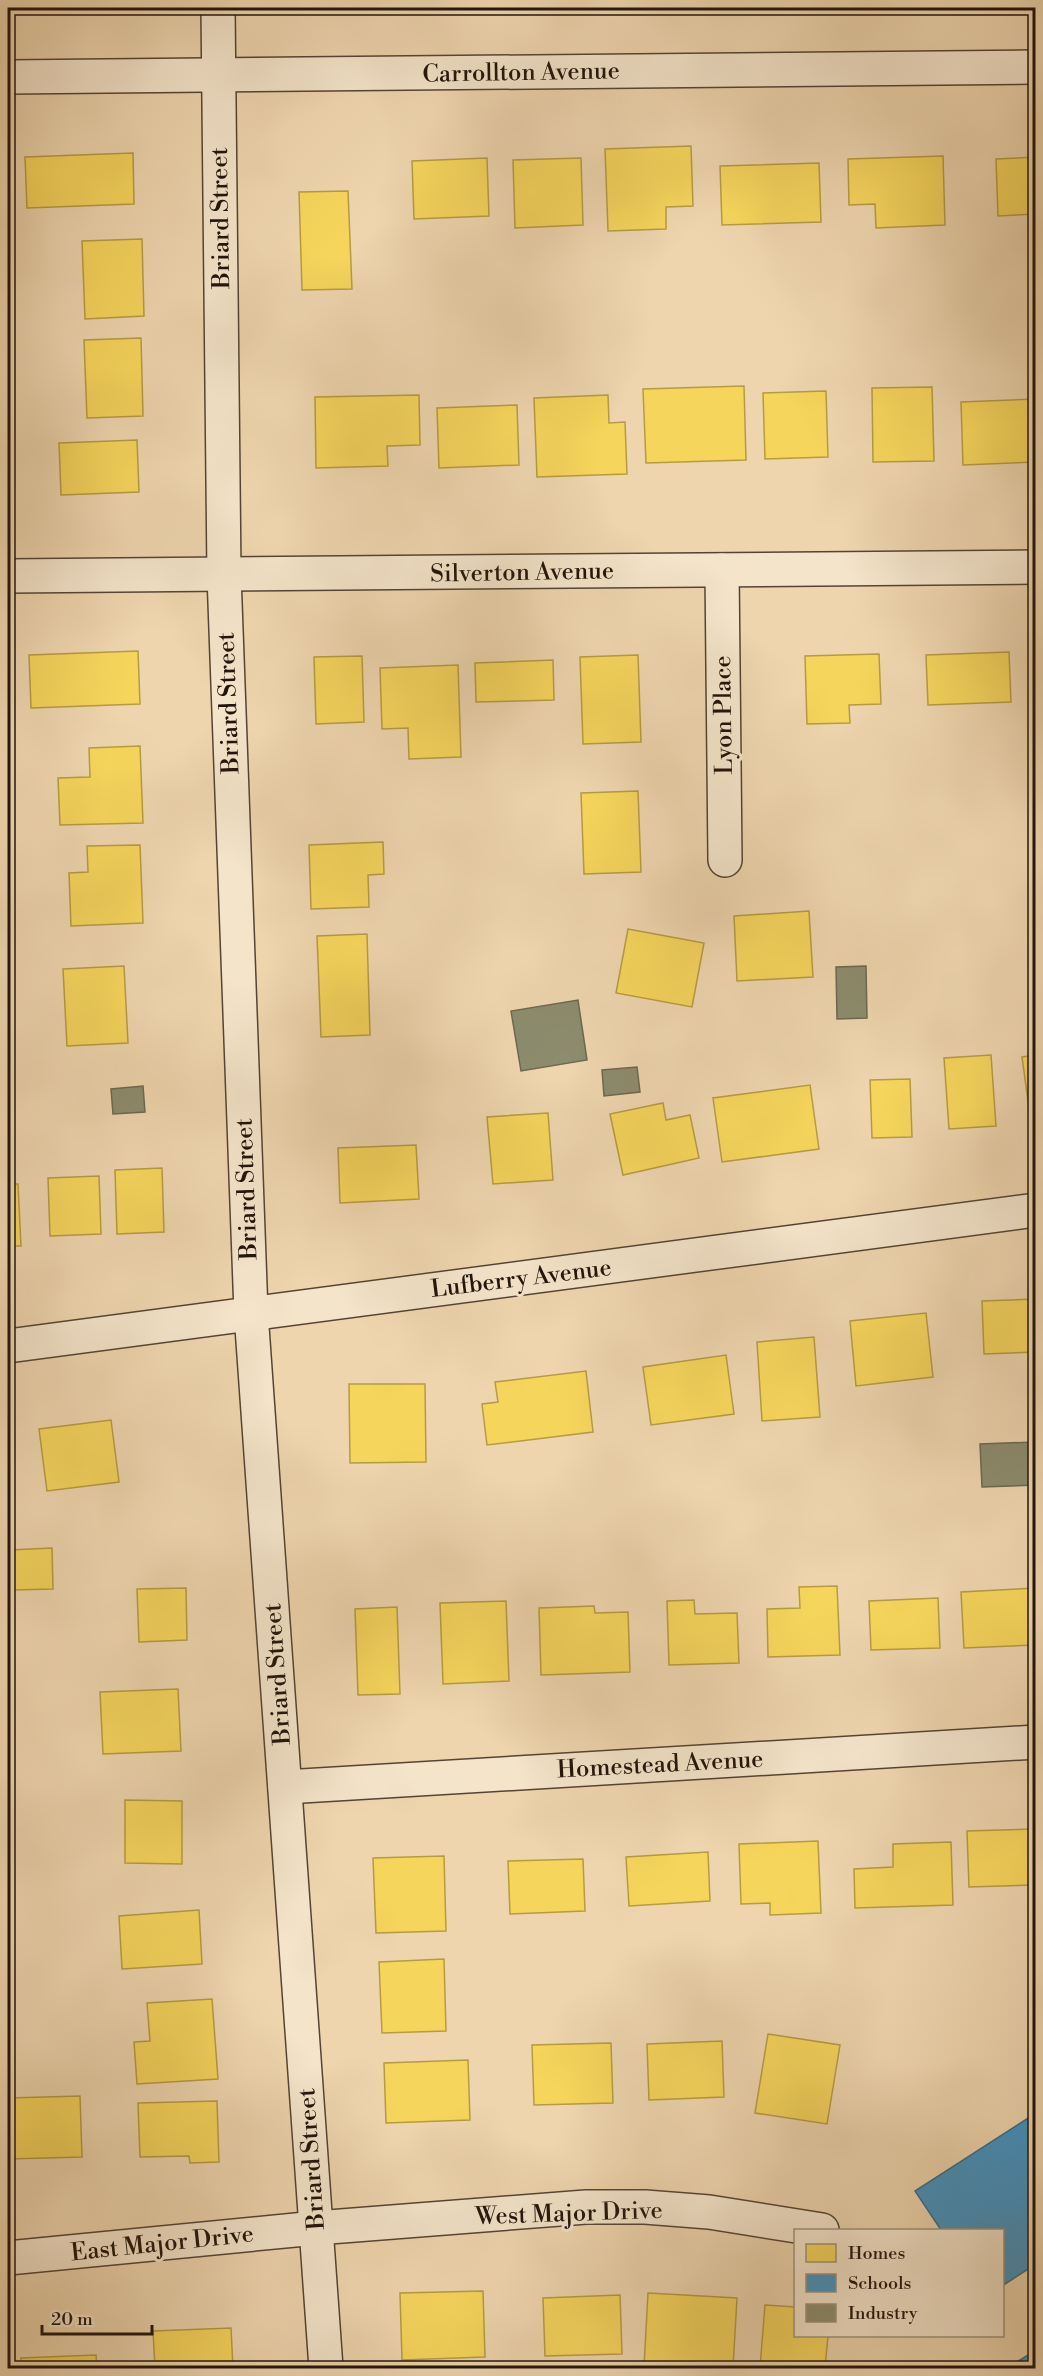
<svg xmlns="http://www.w3.org/2000/svg" width="1043" height="2376" viewBox="0 0 1043 2376" font-family="'Libre Bodoni',serif">
	<style>
		.homes { fill: #f6d55c; stroke: #b69b44; stroke-width: 1.5 }
		.schools { fill: #4393c3; stroke: #386d8c; stroke-width: 1.5 }
		.industry { fill: #8c8c6e; stroke: #6c6851; stroke-width: 1.5 }
		.lines { fill: none; stroke-linecap: round; stroke-linejoin: round }
		.minor-casing { stroke: #544434; stroke-width: 36 }
		.minor { stroke: #f4e4ca; stroke-width: 33 }
		.labels { text-anchor: middle; stroke-width: 6; stroke-linejoin: round; paint-order: stroke }
		.street-label { font-size: 24px; fill: #20140c; stroke: #f4e4ca }
	</style>
	<rect width="100%" height="100%" fill="#eed5ae"/>
	<filter id="stains"><feTurbulence type="fractalNoise" baseFrequency=".00333" numOctaves="4"/><feColorMatrix values="0 0 0 0 .2 0 0 0 0 .09 0 0 0 0 .02 0 0 0 .5 -.17"/></filter>
	<radialGradient id="worn" r=".72"><stop offset=".6" stop-color="#630" stop-opacity="0"/><stop offset="1" stop-color="#630" stop-opacity=".3"/></radialGradient>
	<!-- homes -->
	<g class="homes">
		<path d="M691,146L693,206L666,207V229L608,231L605,149Z"/>
		<path d="M133,153L134,204L27,208L25,157Z"/>
		<path d="M943,156L945,225L876,228L875,204L849,205L848,159Z"/>
		<path d="M1036,157V214L998,216L996,159Z"/>
		<path d="M487,158L489,216L414,219L412,161Z"/>
		<path d="M581,158L583,225L515,228L513,160Z"/>
		<path d="M819,163L821,222L722,225L720,166Z"/>
		<path d="M348,191L352,289L302,290L299,192Z"/>
		<path d="M142,239L144,316L85,319L82,241Z"/>
		<path d="M141,338L143,416L87,418L84,340Z"/>
		<path d="M744,386L746,460L646,463L643,389Z"/>
		<path d="M932,387L934,461L873,462L872,388Z"/>
		<path d="M826,391L828,457L765,459L763,393Z"/>
		<path d="M419,395L420,445L387,446L388,466L316,468L315,397Z"/>
		<path d="M608,395L609,423L625,422L627,474L537,477L534,398Z"/>
		<path d="M1036,399V462L963,465L961,402Z"/>
		<path d="M517,405L519,465L439,468L437,408Z"/>
		<path d="M10,431L12,493H8V432Z"/>
		<path d="M137,440L139,492L61,495L59,443Z"/>
		<path d="M138,651L140,704L31,708L29,655Z"/>
		<path d="M1009,652L1011,702L928,705L926,655Z"/>
		<path d="M879,654L881,704L849,705L850,723L807,724L805,656Z"/>
		<path d="M638,655L641,742L583,744L580,657Z"/>
		<path d="M362,656L364,722L316,724L314,657Z"/>
		<path d="M553,660L554,700L476,702L475,663Z"/>
		<path d="M458,665L461,757L409,759L408,728L382,729L380,668Z"/>
		<path d="M140,746L143,823L60,825L58,778L90,777L89,748Z"/>
		<path d="M638,791L641,872L584,874L581,793Z"/>
		<path d="M383,842L384,874L368,875L369,907L311,909L309,845Z"/>
		<path d="M140,845L143,923L71,926L69,873L88,872L87,846Z"/>
		<path d="M809,911L813,977L737,981L734,916Z"/>
		<path d="M628,929L704,943L692,1007L616,993Z"/>
		<path d="M367,934L370,1035L321,1037L317,936Z"/>
		<path d="M124,966L128,1043L67,1046L63,969Z"/>
		<path d="M991,1055L996,1126L949,1129L944,1058Z"/>
		<path d="M1036,1055V1116H1030L1022,1057Z"/>
		<path d="M910,1079L912,1137L872,1138L870,1080Z"/>
		<path d="M810,1085L819,1149L722,1162L713,1098Z"/>
		<path d="M663,1103L666,1120L690,1115L699,1158L623,1175L610,1114Z"/>
		<path d="M548,1113L553,1180L493,1184L487,1117Z"/>
		<path d="M416,1145L419,1199L340,1203L338,1148Z"/>
		<path d="M162,1168L164,1232L117,1234L115,1170Z"/>
		<path d="M99,1176L101,1234L50,1236L48,1178Z"/>
		<path d="M8,1184H18L21,1246H8Z"/>
		<path d="M1036,1299V1352L984,1354L982,1301Z"/>
		<path d="M926,1313L933,1377L856,1386L850,1321Z"/>
		<path d="M814,1337L820,1417L762,1421L757,1342Z"/>
		<path d="M726,1355L734,1414L651,1425L643,1367Z"/>
		<path d="M586,1371L593,1432L487,1445L482,1404L498,1402L495,1382Z"/>
		<path d="M349,1384H425L426,1462L350,1463Z"/>
		<path d="M111,1420L119,1482L47,1491L39,1429Z"/>
		<path d="M52,1548L53,1589L11,1590L10,1550Z"/>
		<path d="M837,1586L840,1655L768,1657L767,1609L800,1608L799,1587Z"/>
		<path d="M186,1588L187,1640L139,1642L137,1589Z"/>
		<path d="M1036,1588V1645L964,1648L961,1592Z"/>
		<path d="M938,1598L940,1648L871,1650L869,1601Z"/>
		<path d="M694,1600L695,1614L737,1613L739,1663L669,1665L667,1601Z"/>
		<path d="M506,1601L509,1681L443,1684L440,1603Z"/>
		<path d="M594,1606L595,1613L628,1612L630,1672L541,1675L539,1608Z"/>
		<path d="M397,1607L400,1694L358,1695L355,1609Z"/>
		<path d="M178,1689L181,1751L103,1754L100,1692Z"/>
		<path d="M125,1800L182,1801V1864L125,1863Z"/>
		<path d="M1036,1829V1885L969,1887L967,1831Z"/>
		<path d="M818,1841L821,1913L770,1915V1903L741,1904L739,1844Z"/>
		<path d="M951,1842L953,1905L855,1908L854,1869L893,1867V1844Z"/>
		<path d="M708,1852L710,1901L629,1906L626,1857Z"/>
		<path d="M444,1856L446,1931L376,1933L373,1858Z"/>
		<path d="M583,1859L585,1911L510,1914L508,1861Z"/>
		<path d="M199,1910L202,1964L122,1969L119,1916Z"/>
		<path d="M444,1959L446,2031L382,2033L379,1962Z"/>
		<path d="M212,1999L218,2079L137,2084L134,2042L150,2041L147,2003Z"/>
		<path d="M768,2034L840,2045L827,2124L755,2113Z"/>
		<path d="M722,2041L724,2097L649,2100L647,2044Z"/>
		<path d="M611,2043L613,2103L534,2105L532,2045Z"/>
		<path d="M468,2060L470,2120L386,2123L384,2063Z"/>
		<path d="M80,2096L82,2157L8,2159V2098Z"/>
		<path d="M217,2101L219,2162L190,2163L189,2156L140,2157L138,2103Z"/>
		<path d="M483,2291L485,2357L402,2360L400,2293Z"/>
		<path d="M648,2293L737,2298L733,2368L644,2367Z"/>
		<path d="M620,2295L622,2354L545,2356L543,2298Z"/>
		<path d="M765,2305L796,2307V2336H828L825,2368L760,2367Z"/>
		<path d="M231,2328L233,2368H155L153,2331Z"/>
		<path d="M96,2355L97,2368H21V2358Z"/>
	</g>
	<!-- schools -->
	<g class="schools">
		<path d="M1036,2113V2264L1002,2286V2230H941L915,2191Z"/>
		<path d="M1036,2350V2368H1007Z"/>
	</g>
	<!-- industry -->
	<g class="industry">
		<path d="M866,966L867,1018L837,1019L836,967Z"/>
		<path d="M578,1000L587,1060L521,1071L511,1011Z"/>
		<path d="M637,1067L640,1092L604,1096L602,1070Z"/>
		<path d="M143,1086L145,1112L113,1114L111,1089Z"/>
		<path d="M1035,1442L1036,1485L982,1487L980,1444Z"/>
	</g>
	<g class="lines">
		<defs>
			<g id="minor">
				<path d="M218,8L224,575L251,1313L326,2368"/>
				<path d="M8,77L1036,67"/>
				<path d="M722,570L725,860"/>
				<path d="M8,576L1036,567"/>
				<path d="M8,1346L1036,1210"/>
				<path d="M285,1787L1036,1742"/>
				<path d="M8,2258L316,2228L586,2207H645L709,2212L822,2230"/>
			</g>
		</defs>
		<!-- minor casing -->
		<use href="#minor" class="minor-casing"/>
		<!-- minor -->
		<use href="#minor" class="minor"/>
	</g>
	<g class="labels">
		<!-- street labels -->
		<g class="street-label">
			<text transform="translate(521 72) rotate(-1)" y="8">Carrollton Avenue</text>
			<text transform="translate(220 218) rotate(-91)" y="8">Briard Street</text>
			<text transform="translate(522 572) rotate(-1)" y="8">Silverton Avenue</text>
			<text transform="translate(228 703) rotate(-92)" y="8">Briard Street</text>
			<text transform="translate(723 715) rotate(-91)" y="8">Lyon Place</text>
			<text transform="translate(246 1189) rotate(-92)" y="8">Briard Street</text>
			<text transform="translate(521 1278) rotate(-7)" y="8">Lufberry Avenue</text>
			<text transform="translate(277 1674) rotate(-94)" y="8">Briard Street</text>
			<text transform="translate(660 1764) rotate(-3)" y="8">Homestead Avenue</text>
			<text transform="translate(311 2159) rotate(-94)" y="8">Briard Street</text>
			<text transform="translate(569 2213) rotate(-2)" y="8">West Major Drive</text>
			<text transform="translate(162 2243) rotate(-6)" y="8">East Major Drive</text>
		</g>
	</g>
	<!-- margin -->
	<rect width="1043" height="2376" fill="none" stroke="#eed5ae" stroke-width="30"/>
	<rect x="9" y="9" width="1025" height="2358" fill="none" stroke="#20140c" stroke-width="3"/>
	<rect x="15" y="15" width="1013" height="2346" fill="none" stroke="#20140c" stroke-width="1.5"/>
	<!-- legend -->
	<rect x="794" y="2229" width="210" height="108" fill="#f4e4ca" stroke="#9f917e" stroke-width="1.5"/>
	<rect x="806" y="2244" width="30" height="18" fill="#f6d55c" stroke="#9f917e" stroke-width="1.5"/>
	<text x="848" y="2259" font-size="18" fill="#20140c">Homes</text>
	<rect x="806" y="2274" width="30" height="18" fill="#4393c3" stroke="#9f917e" stroke-width="1.5"/>
	<text x="848" y="2289" font-size="18" fill="#20140c">Schools</text>
	<rect x="806" y="2304" width="30" height="18" fill="#8c8c6e" stroke="#9f917e" stroke-width="1.5"/>
	<text x="848" y="2319" font-size="18" fill="#20140c">Industry</text>
	<!-- scale -->
	<path d="M42 2325v9h110v-9" fill="none" stroke="#20140c" stroke-width="3"/>
	<text x="51" y="2325" font-size="18" fill="#20140c" stroke="#f4e4ca" stroke-width="4.5" paint-order="stroke">20 m</text>
	<rect width="100%" height="100%" filter="url(#stains)"/>
	<rect width="100%" height="100%" fill="url(#worn)"/>
</svg>
